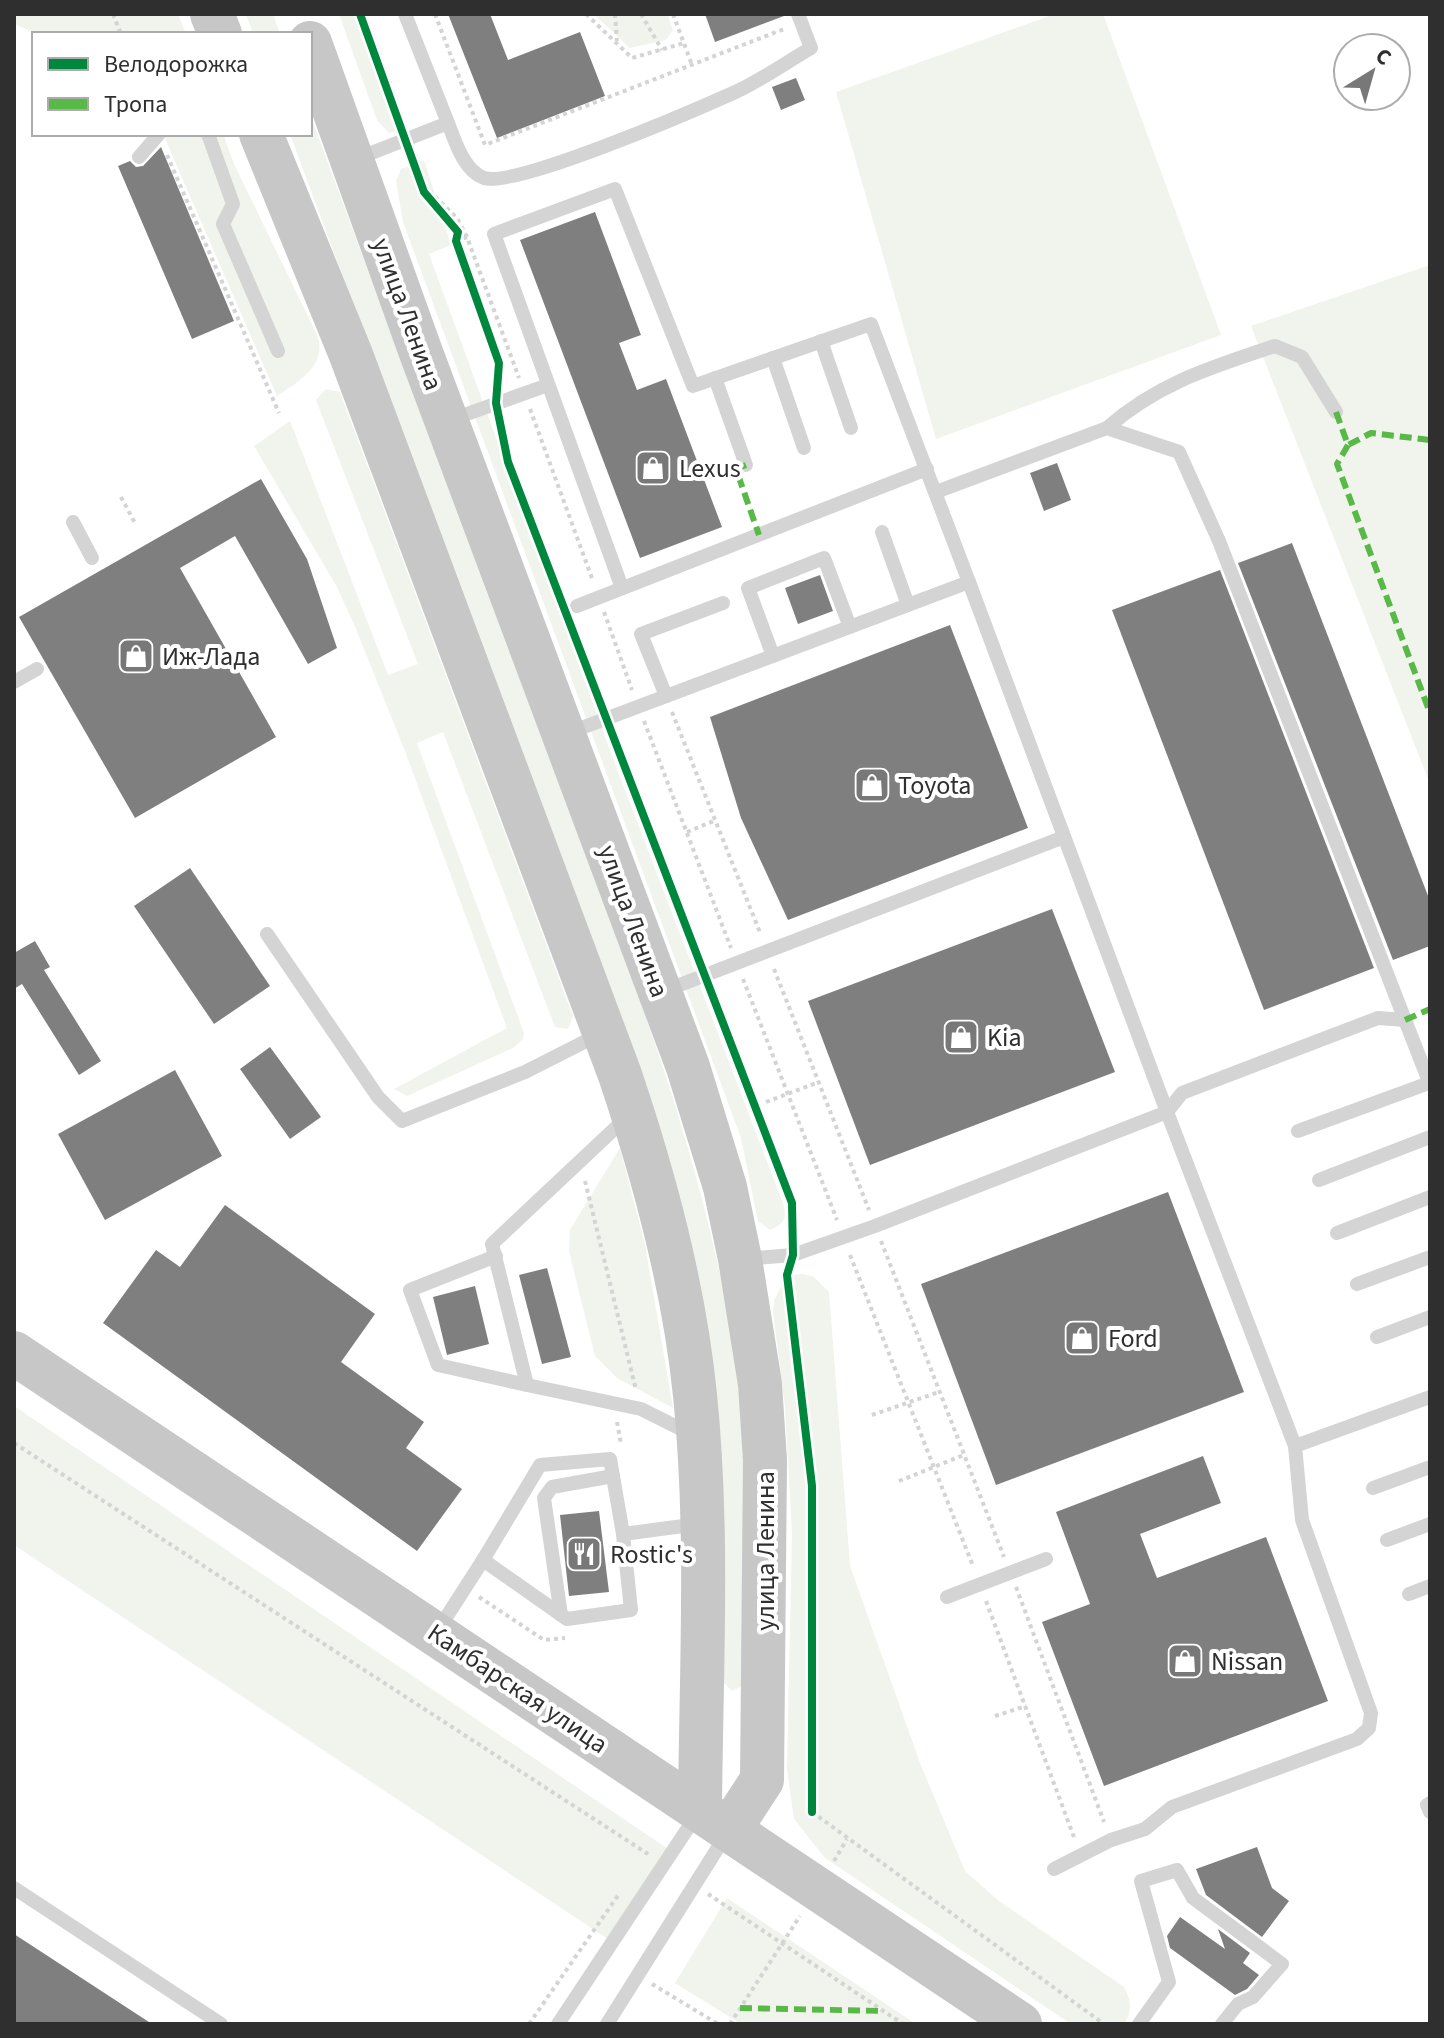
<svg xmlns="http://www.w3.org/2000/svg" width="1444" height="2038" viewBox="0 0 1444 2038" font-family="'Source Sans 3',sans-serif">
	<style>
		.green { fill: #f0f4ec }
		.building { fill: #7f7f7f }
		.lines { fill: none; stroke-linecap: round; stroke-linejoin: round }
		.path { stroke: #d4d4d4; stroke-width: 4; stroke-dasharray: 4 4; stroke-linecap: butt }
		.lane { stroke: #d4d4d4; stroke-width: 14 }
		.primary { stroke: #c7c7c7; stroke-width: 44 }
		.quiet { stroke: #58b947; stroke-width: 6; stroke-dasharray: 12 6; stroke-linecap: butt }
		.cycleway-casing { stroke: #fff; stroke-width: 13 }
		.cycleway { stroke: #00873e; stroke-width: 8 }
		.labels { text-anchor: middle; stroke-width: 8; stroke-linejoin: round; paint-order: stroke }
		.street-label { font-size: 26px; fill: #2f2f2f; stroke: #fff }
		.poi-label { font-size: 26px; fill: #2f2f2f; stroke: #fff; text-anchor: start }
	</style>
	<rect width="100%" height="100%" fill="#fff"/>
	<!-- green -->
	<g class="green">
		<path d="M14,14H178L186,34H38L14,24Z"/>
		<path d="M246,14H273L280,34H253Z"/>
		<path d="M339,14H357L400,131L389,133L377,120Z"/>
		<path d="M594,14H667L673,30L666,40L630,48Z"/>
		<path d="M1055,14H1103L1221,335L936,439L836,92Z"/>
		<path d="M310,114C391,334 473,553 555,773C625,958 700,1143 732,1339C751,1454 745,1570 742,1686L732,1691L723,1682L721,1464L389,402L290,134H310Z"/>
		<path d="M163,134H223L234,164L318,337C326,367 299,381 277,396Z"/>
		<path d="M424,160L451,245L429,254L612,756L784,1206C787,1219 783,1225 770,1230L758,1221L741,1138L403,222L396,181L401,169Z"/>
		<path d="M1430,265V784L1251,326Z"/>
		<path d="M326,389L340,392L573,1016L568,1029L555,1027L443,732L417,743L524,1033L523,1039L513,1048L407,1096L394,1089L507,1028L405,751L356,629L337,587L254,446L290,421L388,675L418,664L316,400Z"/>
		<path d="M620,1148L645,1245L673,1408L617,1378L595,1356L569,1251L570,1230Z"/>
		<path d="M803,1274L814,1277L829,1292L850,1566L920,1763L965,1871L999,1901L1124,1987C1131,2001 1133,2010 1124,2024H1071L825,1858L794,1819L787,1770L792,1533L785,1406L773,1312L774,1301L787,1275Z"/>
		<path d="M14,1406L668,1849L611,1941L14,1545Z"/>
		<path d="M727,1898L916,2024H741L675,1983Z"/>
	</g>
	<!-- building -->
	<g class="building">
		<path d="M448,14H490L508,60L580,32L605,96L497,138Z"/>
		<path d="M705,14H783L784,16L715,42Z"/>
		<path d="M796,78L805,100L781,110L772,87Z"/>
		<path d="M161,147L234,321L192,339L118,166L130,161L136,167L143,166Z"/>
		<path d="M595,212L641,335L619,343L637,390L666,379L722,527L640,558L520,240Z"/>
		<path d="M1057,463L1071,500L1044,511L1030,473Z"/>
		<path d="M261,479L307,559L337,648L308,664L235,536L180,568L276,737L135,818L19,617Z"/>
		<path d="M1292,543L1430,901V946L1393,960L1238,563Z"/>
		<path d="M1220,570L1374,968L1264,1010L1112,610Z"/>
		<path d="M820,575L833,611L798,624L785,588Z"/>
		<path d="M950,625L1028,828L788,920L741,818L710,717Z"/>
		<path d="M190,868L270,986L214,1024L134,906Z"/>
		<path d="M1052,909L1115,1072L870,1165L808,1001Z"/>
		<path d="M35,941L50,967L44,970L101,1061L79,1075L22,984L14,989V953Z"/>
		<path d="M270,1047L321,1117L290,1139L240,1069Z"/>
		<path d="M175,1070L222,1156L105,1220L58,1134Z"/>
		<path d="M1168,1192L1244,1392L996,1485L921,1284Z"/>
		<path d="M225,1205L375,1314L341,1362L424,1422L406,1448L462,1489L417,1551L103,1323L156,1250L180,1267Z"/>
		<path d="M547,1268L571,1357L542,1364L519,1275Z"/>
		<path d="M475,1286L489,1344L447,1355L433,1297Z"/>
		<path d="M1203,1456L1221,1503L1140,1534L1157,1578L1266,1537L1328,1701L1104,1786L1042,1622L1090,1604L1056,1512Z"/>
		<path d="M599,1511L609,1592L569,1596L560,1515Z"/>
		<path d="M1257,1847L1272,1888L1289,1901L1262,1937L1206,1895L1196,1869Z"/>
		<path d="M1180,1917L1225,1949L1218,1929L1250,1953L1243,1963L1259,1975L1247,1989L1235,1995L1170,1948L1167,1936Z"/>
		<path d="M14,1934L152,2024H14Z"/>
	</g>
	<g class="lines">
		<!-- path -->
		<g class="path">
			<path d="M113,14L121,34"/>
			<path d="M365,14L404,123"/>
			<path d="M435,14L485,145L784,29"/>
			<path d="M520,14H537"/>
			<path d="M586,14L632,58L684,43"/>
			<path d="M615,14L617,41"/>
			<path d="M641,14L662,50"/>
			<path d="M673,14L692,65"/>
			<path d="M415,154L428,190L457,218L467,237L519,378"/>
			<path d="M167,155L279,413"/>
			<path d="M456,241L467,237"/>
			<path d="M530,409L593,581"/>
			<path d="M121,497L136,525"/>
			<path d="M604,612L632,690"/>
			<path d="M672,712L761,935"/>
			<path d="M644,721L731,948"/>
			<path d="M687,832L714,821"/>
			<path d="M774,969L869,1210"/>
			<path d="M743,979L837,1220"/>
			<path d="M766,1102L819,1082"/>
			<path d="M585,1181L636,1390"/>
			<path d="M881,1241L1004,1557"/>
			<path d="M850,1255L973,1566"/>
			<path d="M872,1415L939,1392"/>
			<path d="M617,1422L621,1444"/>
			<path d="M14,1443L648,1854"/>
			<path d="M899,1481L964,1455"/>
			<path d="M1016,1587L1104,1822"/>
			<path d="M479,1597L544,1640L565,1638"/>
			<path d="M986,1601L1075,1840"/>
			<path d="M995,1716L1026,1706"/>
			<path d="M812,1812L1104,2024"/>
			<path d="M834,1861L847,1839"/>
			<path d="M708,1894L903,2024"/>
			<path d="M652,1984L718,2024"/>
			<path d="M529,2024L619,1894"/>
			<path d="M730,2024L800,1916"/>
		</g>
		<!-- lane -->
		<g class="lane">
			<path d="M405,14L448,123"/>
			<path d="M208,134L233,204L223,224L278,351"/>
			<path d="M139,157L159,134"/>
			<path d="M356,159L448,123C455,141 464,171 484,178C515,188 693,111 731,94C759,82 785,63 811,48L798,14"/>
			<path d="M821,341L851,428"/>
			<path d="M773,358L804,448"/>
			<path d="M715,378L746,465"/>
			<path d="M450,420L548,385"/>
			<path d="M1107,428C1158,383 1212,367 1275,346L1302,357L1336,412"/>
			<path d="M73,522L92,558"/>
			<path d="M882,532L908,605"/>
			<path d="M622,588L494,234L615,189L693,386L871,324L969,582"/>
			<path d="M577,606L927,469"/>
			<path d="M773,656L748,588L824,558L850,627"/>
			<path d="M14,682L37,669"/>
			<path d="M666,696L641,634L723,603"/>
			<path d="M568,733L969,582L1167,1112L1182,1093L1378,1018L1405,1020L1219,541L1179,452L1107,428L936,492"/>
			<path d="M267,934L378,1097L402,1121L525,1072L600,1034"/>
			<path d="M664,991L1064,837"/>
			<path d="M1405,1020L1430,1084"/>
			<path d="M626,1118L492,1244L527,1385L641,1409L693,1435"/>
			<path d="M1298,1131L1429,1083"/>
			<path d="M1319,1180L1430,1137"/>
			<path d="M1337,1233L1430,1197"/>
			<path d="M496,1256L410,1290L438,1365L527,1385"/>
			<path d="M744,1259L793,1255L875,1226L1167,1112L1295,1446L1302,1520L1371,1713L1369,1728L1357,1739L1172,1807L1145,1829L1111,1840L1054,1869"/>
			<path d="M1357,1284L1430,1257"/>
			<path d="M1377,1337L1430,1317"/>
			<path d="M1295,1446L1430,1397"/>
			<path d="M1373,1488L1430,1467"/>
			<path d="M623,1534L631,1610L567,1619L483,1560L540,1465L610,1459L623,1534L698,1524"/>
			<path d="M1387,1540L1430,1524"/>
			<path d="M1409,1594L1430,1586"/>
			<path d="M947,1597L1046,1559"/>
			<path d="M561,1615L544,1498L552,1487L613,1476"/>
			<path d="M438,1630L483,1560"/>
			<path d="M1430,1803L1427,1805L1430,1812"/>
			<path d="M14,1888L221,2024"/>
			<path d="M558,2024L698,1813"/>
			<path d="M607,2024L726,1835"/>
			<path d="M1139,2024L1169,1982L1141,1881L1177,1870L1193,1898L1282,1964L1253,1997L1238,2004L1222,2024"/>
		</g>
		<!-- primary -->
		<g class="primary">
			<path d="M212,14L220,34"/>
			<path d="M310,43L420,350L688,1067L725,1187L740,1259L760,1384L765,1460L762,1780L730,1829"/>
			<path d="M261,134L351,355L620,1075C655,1179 684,1286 695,1395C709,1532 701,1671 700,1809"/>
			<path d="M14,1353L1020,2024"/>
		</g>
		<!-- quiet -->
		<g class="quiet">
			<path d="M1336,412L1348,445L1371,433L1430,440"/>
			<path d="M1348,445L1337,464L1430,713"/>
			<path d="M746,465L736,469L759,535"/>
			<path d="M1405,1020L1430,1009"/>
			<path d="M740,2008L884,2011"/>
		</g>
		<defs>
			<path id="cycleway" d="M360,14L424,192L458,232L456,241L499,363L496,403L508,462L792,1203L793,1255L787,1275L812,1486V1812"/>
		</defs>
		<!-- cycleway casing -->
		<use href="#cycleway" class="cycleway-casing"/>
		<!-- cycleway -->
		<use href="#cycleway" class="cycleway"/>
	</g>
	<!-- icons -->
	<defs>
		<symbol id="shop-square" viewBox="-11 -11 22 22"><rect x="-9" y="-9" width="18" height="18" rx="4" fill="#787878" stroke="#fff"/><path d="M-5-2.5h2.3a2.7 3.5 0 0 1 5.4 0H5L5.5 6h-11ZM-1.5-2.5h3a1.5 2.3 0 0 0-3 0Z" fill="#fff"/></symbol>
		<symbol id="restaurant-square" viewBox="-11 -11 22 22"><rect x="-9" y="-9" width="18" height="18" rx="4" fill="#787878" stroke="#fff"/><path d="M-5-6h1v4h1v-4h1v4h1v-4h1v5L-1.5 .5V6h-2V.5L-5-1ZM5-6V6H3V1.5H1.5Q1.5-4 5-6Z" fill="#fff"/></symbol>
	</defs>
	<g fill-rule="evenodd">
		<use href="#shop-square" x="633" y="448" width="40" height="40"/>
		<use href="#shop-square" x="116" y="636" width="40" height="40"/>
		<use href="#shop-square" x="852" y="765" width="40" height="40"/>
		<use href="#shop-square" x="941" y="1017" width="40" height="40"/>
		<use href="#shop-square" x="1062" y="1318" width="40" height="40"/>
		<use href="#restaurant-square" x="564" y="1534" width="40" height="40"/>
		<use href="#shop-square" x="1165" y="1641" width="40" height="40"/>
	</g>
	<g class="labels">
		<!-- street labels -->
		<g class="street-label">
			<text transform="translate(408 314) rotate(70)" y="9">улица Ленина</text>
			<text transform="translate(634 921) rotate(70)" y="9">улица Ленина</text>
			<text transform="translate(765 1551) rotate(-90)" y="9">улица Ленина</text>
			<text transform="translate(518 1688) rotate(34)" y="9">Камбарская улица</text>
		</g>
		<!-- poi labels -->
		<g class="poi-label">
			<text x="679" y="477">Lexus</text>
			<text x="162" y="665">Иж-Лада</text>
			<text x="898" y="794">Toyota</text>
			<text x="987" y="1046">Kia</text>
			<text x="1108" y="1347">Ford</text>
			<text x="610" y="1563">Rostic's</text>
			<text x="1211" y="1670">Nissan</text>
		</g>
	</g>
	<!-- border -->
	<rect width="1444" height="2038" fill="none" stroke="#2f2f2f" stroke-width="32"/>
	<!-- legend -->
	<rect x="32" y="32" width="280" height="104" fill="#ffffff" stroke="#acacac" stroke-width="2"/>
	<rect x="48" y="58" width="40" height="12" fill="#00873e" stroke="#acacac" stroke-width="2"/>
	<text x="104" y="72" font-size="24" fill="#2f2f2f">Велодорожка</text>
	<rect x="48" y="98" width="40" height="12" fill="#58b947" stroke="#acacac" stroke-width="2"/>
	<text x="104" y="112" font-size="24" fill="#2f2f2f">Тропа</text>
	<!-- north arrow -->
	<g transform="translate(1372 72) rotate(37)"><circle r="38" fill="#ffffff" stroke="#acacac" stroke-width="2"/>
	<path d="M0-6L14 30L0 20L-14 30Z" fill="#787878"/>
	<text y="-12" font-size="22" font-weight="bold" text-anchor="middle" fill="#2f2f2f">С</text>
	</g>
</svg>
